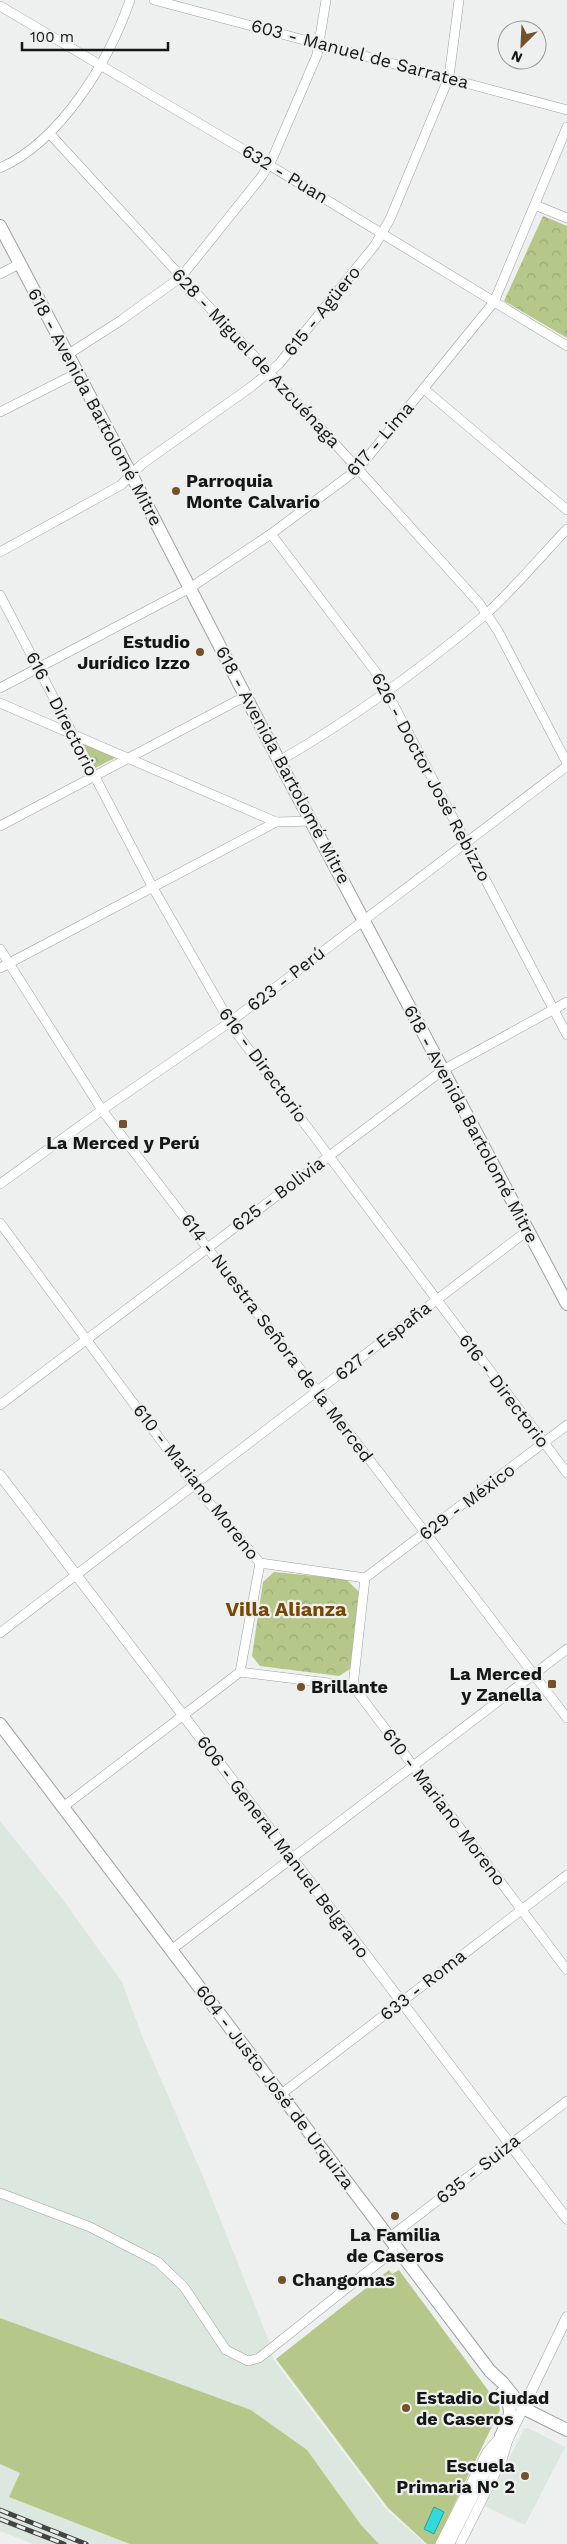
<svg xmlns="http://www.w3.org/2000/svg" width="567" height="2544" viewBox="0 0 567 2544" font-family="'Work Sans',sans-serif">
	<style>
		.built { fill: #dce7e0 }
		.grass { fill: #b5c889 }
		.park { fill: url(#park-crowns) }
		.water { fill: #32dada; stroke: #299f9f }
		.lines { fill: none; stroke-linecap: round; stroke-linejoin: round }
		.minor-casing { stroke: #9ea19f; stroke-width: 10 }
		.tertiary-casing { stroke: #9ea19f; stroke-width: 11 }
		.secondary-casing { stroke: #9ea19f; stroke-width: 14 }
		.minor { stroke: #fff; stroke-width: 9 }
		.tertiary { stroke: #fff; stroke-width: 10 }
		.secondary { stroke: #fff; stroke-width: 12 }
		.rail-casing { stroke: #424343; stroke-width: 5 }
		.rail { stroke: #edf0ee; stroke-width: 3; stroke-dasharray: 9; stroke-linecap: butt }
		.poi-dot { fill: #75512a; stroke: #edf0ee; stroke-width: 2 }
		.labels { text-anchor: middle; stroke-width: 4.5; stroke-linejoin: round; paint-order: stroke }
		.street-label { font-size: 18px; fill: #151616; stroke: #edf0ee }
		.poi-label { font-size: 18px; font-weight: bold; fill: #151616; stroke: #edf0ee; text-anchor: start }
		.quarter-label { font-size: 20px; font-weight: bold; fill: #794700; stroke: #edf0ee }
	</style>
	<defs>
		<pattern id="park-crowns" width="20" height="18" patternUnits="userSpaceOnUse" patternTransform="scale(1.25)"><rect width="20" height="18" fill="#b5c889"/><path d="M2 6a3 3 0 1 1 6 0M12 15a3 3 0 1 1 6 0" fill="none" stroke="#9bab76"/></pattern>
	</defs>
	<rect width="100%" height="100%" fill="#edf0ee"/>
	<!-- built -->
	<g class="built">
		<path d="M0,1821L61,1897L122,1982L143,2038L204,2179L271,2346L273,2359L386,2509L425,2544H33L0,2531Z"/>
		<path d="M528,2428L565,2447L525,2525L485,2506L524,2429Z"/>
	</g>
	<!-- grass -->
	<g class="grass">
		<path d="M389,2270L392,2274L399,2270L499,2405L500,2410L435,2544H427L388,2508L276,2359Z"/>
		<path d="M0,2318L251,2410L307,2450L361,2525L379,2544H130L9,2497L20,2473L0,2464Z"/>
	</g>
	<!-- park -->
	<g class="park">
		<path d="M543,216L567,226V338L504,301Z"/>
		<path d="M83,743L117,757L95,768Z"/>
		<path d="M274,1572L346,1579L359,1592L350,1669L339,1676L260,1666L252,1656L263,1582Z"/>
	</g>
	<!-- water -->
	<path class="water" d="M434,2507L444,2512L434,2534L424,2529Z"/>
	<g class="lines">
		<defs>
			<g id="minor">
				<path d="M154,0L567,110"/>
				<path d="M0,6L251,154L567,346"/>
				<path d="M50,134L358,469L479,603L498,631L567,763"/>
				<path d="M0,168C61,141 109,61 130,0"/>
				<path d="M535,205L567,218"/>
				<path d="M0,274L19,264"/>
				<path d="M67,355L120,321L181,277L262,176L273,157L317,55L326,0"/>
				<path d="M424,389L567,510"/>
				<path d="M0,412L77,373"/>
				<path d="M271,534L378,675L567,1035"/>
				<path d="M0,552L121,485L142,464L251,387L279,364L375,245L390,219L449,77L459,0"/>
				<path d="M0,595L152,886L235,1031L567,1473"/>
				<path d="M0,688L190,588L271,534L358,469L494,302L567,127"/>
				<path d="M0,703L276,822"/>
				<path d="M279,761C349,721 423,667 485,615C514,589 540,557 567,529"/>
				<path d="M0,826L246,696"/>
				<path d="M0,949L102,1110L567,1718"/>
				<path d="M0,968L276,822L312,821"/>
				<path d="M0,1184L102,1110L230,1022L567,766"/>
				<path d="M0,1223L194,1485L260,1563"/>
				<path d="M0,1405L443,1070L567,1002"/>
				<path d="M260,1563L365,1578L567,1425"/>
				<path d="M0,1633L527,1231"/>
				<path d="M240,1672L353,1686L567,1970"/>
				<path d="M240,1672L260,1563"/>
				<path d="M353,1686L365,1578"/>
				<path d="M63,1807L240,1672"/>
				<path d="M171,1950L567,1649"/>
				<path d="M280,2095L567,1875"/>
				<path d="M0,2193L90,2227L158,2262L184,2287L226,2350L248,2361L259,2358L397,2248"/>
				<path d="M390,2237L567,2101"/>
				<path d="M440,2544L487,2452L501,2436"/>
				<path d="M460,2544L502,2460L508,2440"/>
			</g>
			<g id="tertiary">
				<path d="M0,1475L567,2219"/>
				<path d="M494,2456L508,2439L567,2317"/>
				<path d="M449,2544L496,2451"/>
			</g>
			<g id="secondary">
				<path d="M0,226L132,476L279,761L567,1304"/>
				<path d="M0,1724L490,2371L503,2383L523,2408L567,2430"/>
				<path d="M501,2436C510,2418 515,2409 502,2393"/>
			</g>
		</defs>
		<!-- minor casing -->
		<use href="#minor" class="minor-casing"/>
		<!-- tertiary casing -->
		<use href="#tertiary" class="tertiary-casing"/>
		<!-- secondary casing -->
		<use href="#secondary" class="secondary-casing"/>
		<!-- minor -->
		<use href="#minor" class="minor"/>
		<!-- tertiary -->
		<use href="#tertiary" class="tertiary"/>
		<!-- secondary -->
		<use href="#secondary" class="secondary"/>
		<defs>
			<g id="rail">
				<path d="M0,2510L86,2544"/>
				<path d="M0,2519L64,2544"/>
			</g>
		</defs>
		<!-- rail casing -->
		<use href="#rail" class="rail-casing"/>
		<!-- rail -->
		<use href="#rail" class="rail"/>
	</g>
	<!-- markers -->
	<g class="poi-dot">
		<circle cx="176" cy="491" r="5"/>
		<circle cx="200" cy="652" r="5"/>
		<rect x="118" y="1119" width="10" height="10" rx="2.5"/>
		<rect x="547" y="1679" width="10" height="10" rx="2.5"/>
		<circle cx="301" cy="1687" r="5"/>
		<circle cx="395" cy="2216" r="5"/>
		<circle cx="282" cy="2280" r="5"/>
		<circle cx="406" cy="2408" r="5"/>
		<circle cx="525" cy="2476" r="5"/>
	</g>
	<g class="labels">
		<!-- street labels -->
		<g class="street-label">
			<text transform="translate(360 54) rotate(15)" y="6">603 - Manuel de Sarratea</text>
			<text transform="translate(285 174) rotate(31)" y="6">632 - Puan</text>
			<text transform="translate(322 311) rotate(-51)" y="6">615 - Agüero</text>
			<text transform="translate(256 358) rotate(47)" y="6">628 - Miguel de Azcuénaga</text>
			<text transform="translate(95 407) rotate(62)" y="6">618 - Avenida Bartolomé Mitre</text>
			<text transform="translate(380 439) rotate(-49)" y="6">617 - Lima</text>
			<text transform="translate(62 714) rotate(63)" y="6">616 - Directorio</text>
			<text transform="translate(283 765) rotate(62)" y="6">618 - Avenida Bartolomé Mitre</text>
			<text transform="translate(431 777) rotate(62)" y="6">626 - Doctor José Rebizzo</text>
			<text transform="translate(286 979) rotate(-38)" y="6">623 - Perú</text>
			<text transform="translate(263 1065) rotate(54)" y="6">616 - Directorio</text>
			<text transform="translate(471 1124) rotate(62)" y="6">618 - Avenida Bartolomé Mitre</text>
			<text transform="translate(278 1194) rotate(-37)" y="6">625 - Bolivia</text>
			<text transform="translate(277 1338) rotate(53)" y="6">614 - Nuestra Señora de la Merced</text>
			<text transform="translate(383 1341) rotate(-38)" y="6">627 - España</text>
			<text transform="translate(504 1391) rotate(53)" y="6">616 - Directorio</text>
			<text transform="translate(196 1482) rotate(52)" y="6">610 - Mariano Moreno</text>
			<text transform="translate(467 1502) rotate(-37)" y="6">629 - México</text>
			<text transform="translate(444 1807) rotate(53)" y="6">610 - Mariano Moreno</text>
			<text transform="translate(283 1847) rotate(53)" y="6">606 - General Manuel Belgrano</text>
			<text transform="translate(423 1985) rotate(-38)" y="6">633 - Roma</text>
			<text transform="translate(275 2087) rotate(53)" y="6">604 - Justo José de Urquiza</text>
			<text transform="translate(478 2169) rotate(-38)" y="6">635 - Suiza</text>
		</g>
		<!-- poi labels -->
		<g class="poi-label">
			<text x="186" y="487">Parroquia<tspan x="186" dy="21">Monte Calvario</tspan></text>
			<text x="190" y="648" text-anchor="end">Estudio<tspan x="190" dy="21">Jurídico Izzo</tspan></text>
			<text x="123" y="1149" text-anchor="middle">La Merced y Perú</text>
			<text x="542" y="1680" text-anchor="end">La Merced<tspan x="542" dy="21">y Zanella</tspan></text>
			<text x="311" y="1693">Brillante</text>
			<text x="395" y="2241" text-anchor="middle">La Familia<tspan x="395" dy="21">de Caseros</tspan></text>
			<text x="292" y="2286">Changomas</text>
			<text x="416" y="2404">Estadio Ciudad<tspan x="416" dy="21">de Caseros</tspan></text>
			<text x="515" y="2472" text-anchor="end">Escuela<tspan x="515" dy="21">Primaria N° 2</tspan></text>
		</g>
		<!-- quarter labels -->
		<g class="quarter-label">
			<text x="286" y="1616">Villa Alianza</text>
		</g>
	</g>
	<!-- north arrow -->
	<g transform="translate(522 45) rotate(204)"><circle r="24" fill="#edf0ee" stroke="#979998"/>
	<path d="M0-4L9 19L0 12L-9 19Z" fill="#75512a"/>
	<text y="-8" font-size="14" font-weight="bold" text-anchor="middle" fill="#151616">N</text>
	</g>
	<!-- scale -->
	<path d="M22 42v8h146v-8" fill="none" stroke="#151616" stroke-width="2.5"/>
	<text x="30" y="42" font-size="15" fill="#151616" stroke="#edf0ee" stroke-width="4" paint-order="stroke">100 m</text>
</svg>
